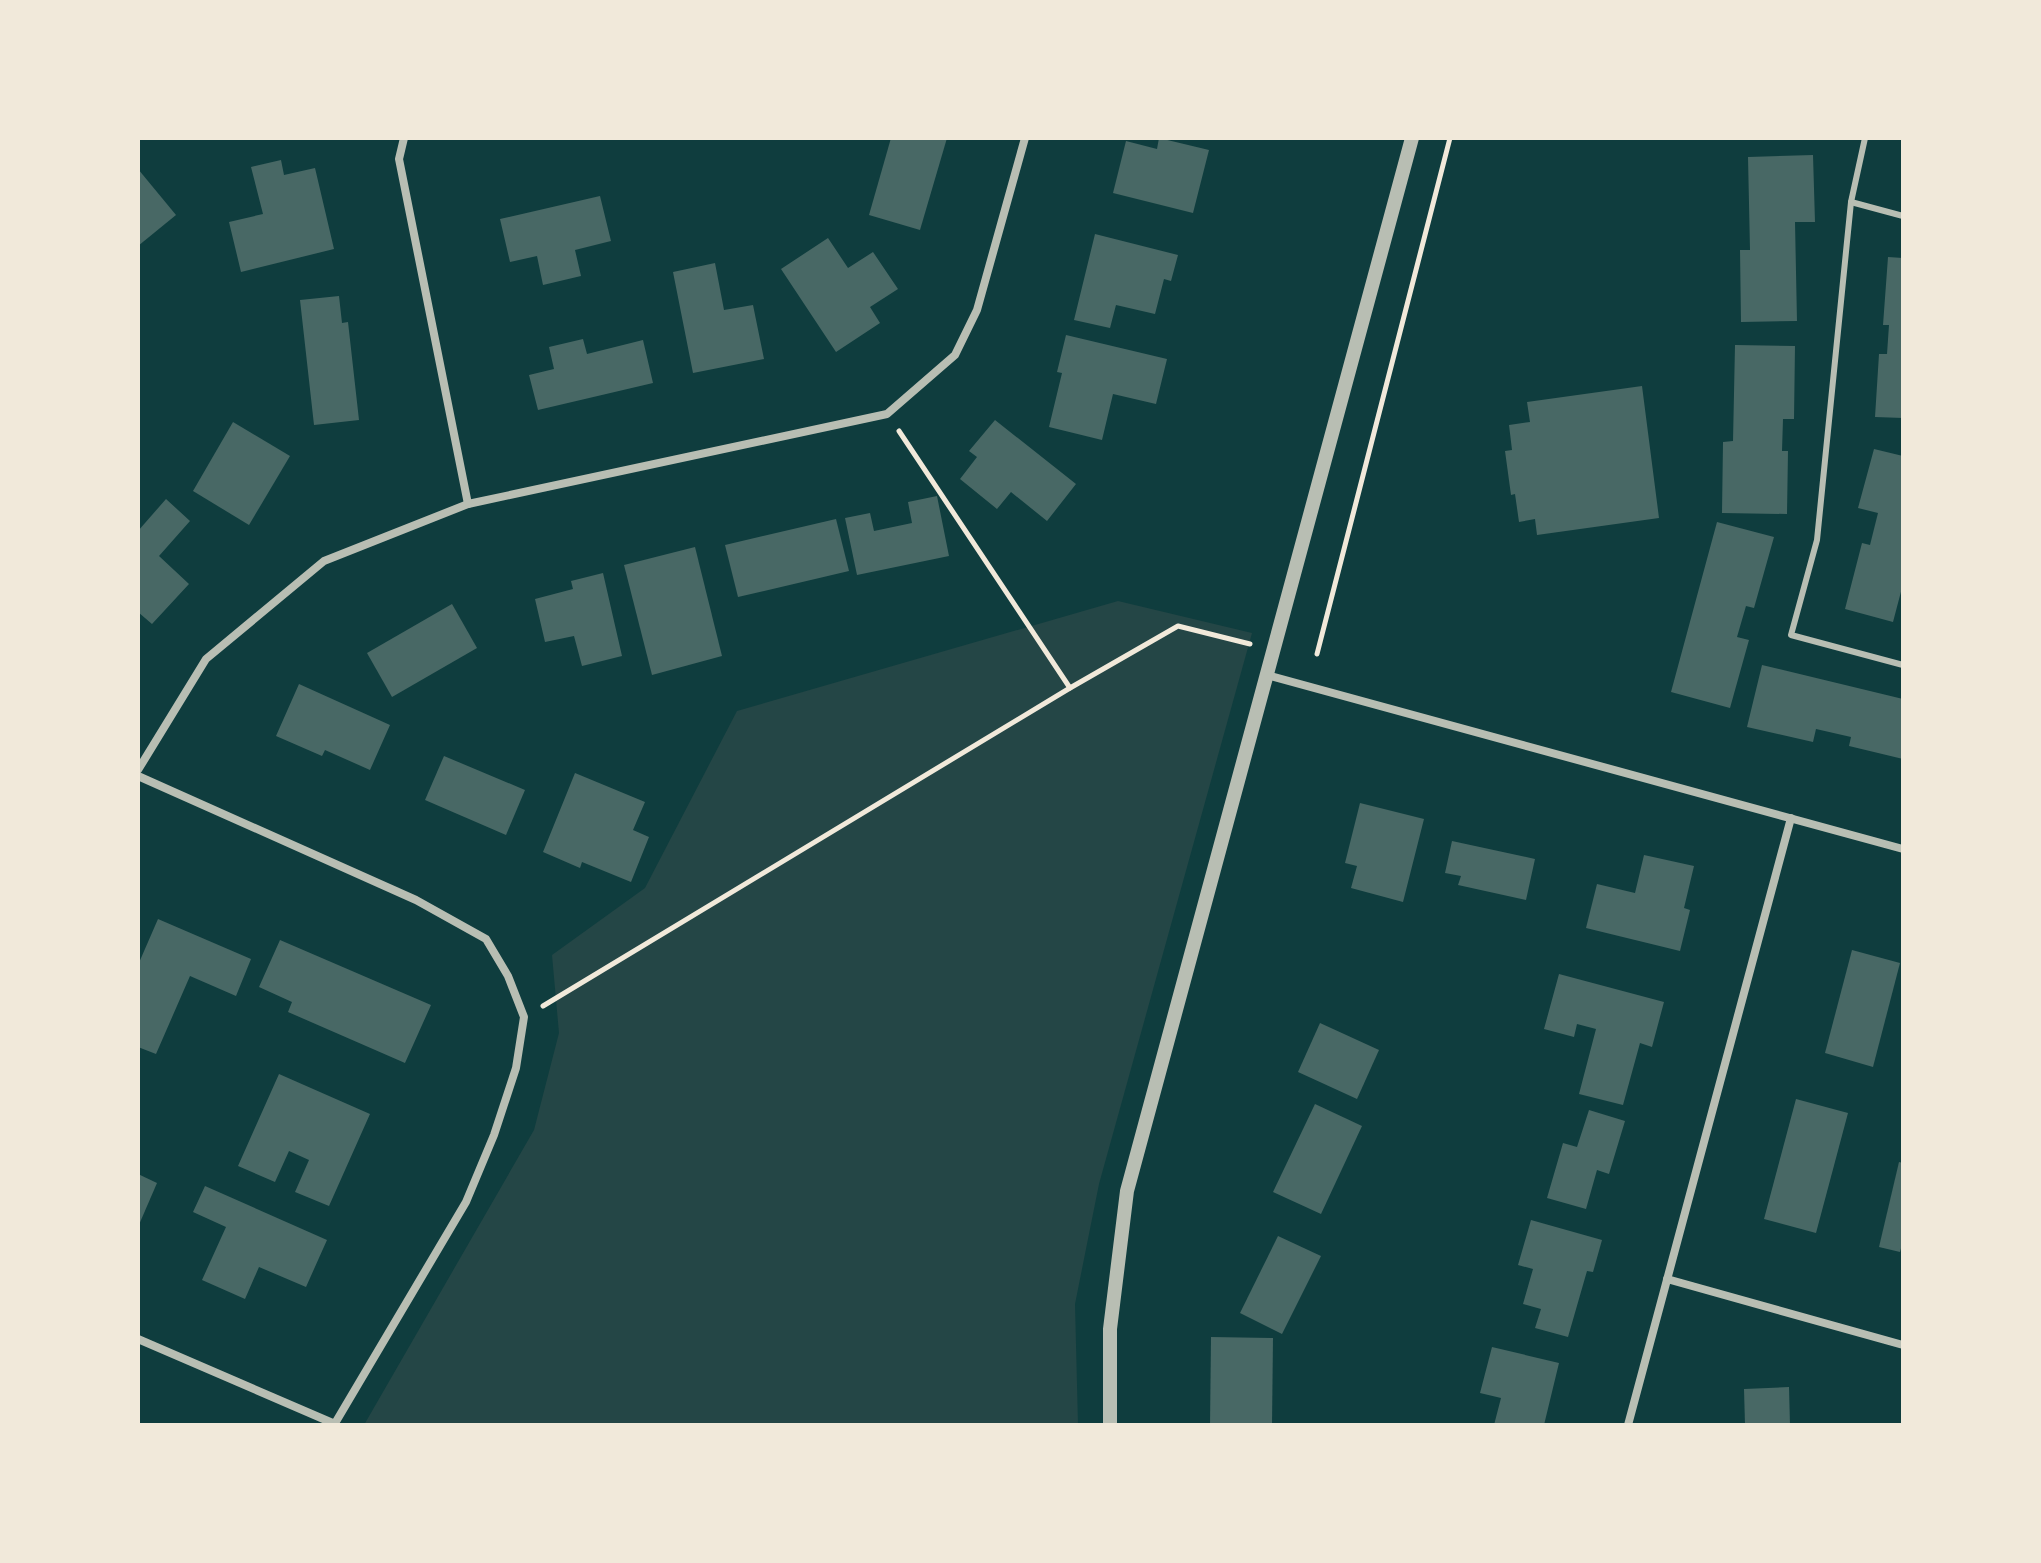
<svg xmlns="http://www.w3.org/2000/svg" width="2041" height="1563" viewBox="0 0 2041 1563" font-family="'Zilla Slab',serif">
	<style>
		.green { fill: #244646 }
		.building { fill: #486865 }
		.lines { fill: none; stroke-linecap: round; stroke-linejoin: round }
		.path { stroke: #f1e9da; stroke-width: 5 }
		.service { stroke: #b8beb3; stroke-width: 6 }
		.minor { stroke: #b8beb3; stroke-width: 8 }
		.tertiary { stroke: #b8beb3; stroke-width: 14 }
	</style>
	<rect width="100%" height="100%" fill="#0f3d3e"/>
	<!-- green -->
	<path class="green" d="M1118,601L1252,633L1099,1184L1075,1304L1078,1425H364L534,1130L559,1033L552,955L645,888L737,711Z"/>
	<!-- building -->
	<g class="building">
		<path d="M891,138H947L920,230L869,215Z"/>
		<path d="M1159,138L1209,150L1193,213L1113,193L1126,141L1157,149Z"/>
		<path d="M1813,155L1815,222H1795L1797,321L1741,322L1740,250H1750L1748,157Z"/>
		<path d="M281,160L284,175L315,168L334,249L241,272L229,222L263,214L251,167Z"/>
		<path d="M138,169L176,215L138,246Z"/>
		<path d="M600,196L611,241L575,250L581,276L543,285L537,256L510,262L500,219Z"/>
		<path d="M1095,234L1178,255L1171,281L1164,279L1155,314L1116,305L1110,328L1074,320Z"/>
		<path d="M828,238L848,268L873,252L898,289L870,307L880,323L836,352L781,269Z"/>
		<path d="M1888,257L1903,258V418L1875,417L1879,354H1887L1889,325H1883Z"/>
		<path d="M715,263L724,310L753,305L764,359L693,373L673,272Z"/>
		<path d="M339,296L342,323L348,322L359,420L314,425L300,300Z"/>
		<path d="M1066,335L1167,359L1156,404L1113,394L1102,440L1049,427L1062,373L1057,372Z"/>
		<path d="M583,339L587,354L643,340L653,383L538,410L529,375L554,369L549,347Z"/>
		<path d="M1735,345L1795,346L1794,419H1783L1782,451H1788L1787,514L1722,513L1723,442L1733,441Z"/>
		<path d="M1642,386L1659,518L1537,535L1535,519L1519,522L1515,494L1511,495L1505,451L1512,450L1509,425L1530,422L1527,402Z"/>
		<path d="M995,420L1076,484L1047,521L1011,492L997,509L960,479L977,457L969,451Z"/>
		<path d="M233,422L290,456L249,525L193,491Z"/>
		<path d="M1874,449L1903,456V584L1893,622L1845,609L1862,543L1870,545L1878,513L1858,508Z"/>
		<path d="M937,496L949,556L857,575L845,518L870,513L874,531L912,523L908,502Z"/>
		<path d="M166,499L190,521L159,556L189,584L152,624L138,612V531Z"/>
		<path d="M836,519L849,571L738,597L725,545Z"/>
		<path d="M1717,522L1774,537L1754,608L1746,606L1737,637L1749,640L1730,708L1671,692Z"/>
		<path d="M695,547L722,656L652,675L624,565Z"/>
		<path d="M603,573L622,656L582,666L574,636L545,642L535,599L573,589L571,581Z"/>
		<path d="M452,604L477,648L392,697L367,653Z"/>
		<path d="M1762,665L1903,699V759L1849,746L1851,737L1816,729L1813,742L1747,727Z"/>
		<path d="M299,684L390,725L370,770L325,750L322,756L276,736Z"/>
		<path d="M444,756L525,790L506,835L425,800Z"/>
		<path d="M575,773L645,802L633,830L649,837L631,882L582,862L580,868L543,852Z"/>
		<path d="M1360,803L1424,819L1403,902L1351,888L1357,866L1345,863Z"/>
		<path d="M1452,841L1535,859L1526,900L1458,885L1461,876L1445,873Z"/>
		<path d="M1644,855L1694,866L1684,908L1690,910L1680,951L1586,928L1597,884L1635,893Z"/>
		<path d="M158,919L251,959L236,996L190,976L156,1054L138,1047V965Z"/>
		<path d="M280,940L431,1005L405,1063L288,1012L292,1002L259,987Z"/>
		<path d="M1852,950L1900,963L1873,1067L1825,1053Z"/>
		<path d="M1559,974L1664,1002L1652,1047L1640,1043L1623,1105L1579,1094L1596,1029L1577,1024L1574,1037L1544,1029Z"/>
		<path d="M1320,1023L1379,1050L1357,1099L1298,1072Z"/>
		<path d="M279,1074L370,1114L329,1206L295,1192L309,1160L289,1151L275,1182L238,1166Z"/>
		<path d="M1796,1099L1848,1113L1816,1233L1764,1219Z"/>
		<path d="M1315,1104L1362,1126L1321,1214L1273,1192Z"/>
		<path d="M1589,1110L1625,1121L1609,1174L1597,1170L1586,1209L1547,1198L1563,1143L1577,1147Z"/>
		<path d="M1899,1162L1903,1163V1241L1900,1252L1879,1247Z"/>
		<path d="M138,1174L157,1183L138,1227Z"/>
		<path d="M205,1186L327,1240L306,1287L259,1267L245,1299L202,1280L226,1227L193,1212Z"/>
		<path d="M1531,1220L1602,1240L1593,1272L1587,1271L1568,1337L1535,1328L1541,1309L1523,1304L1533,1269L1518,1265Z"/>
		<path d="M1278,1236L1321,1256L1282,1334L1240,1313Z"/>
		<path d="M1211,1337L1273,1338L1272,1425H1210Z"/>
		<path d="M1492,1347L1559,1363L1544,1425H1494L1501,1398L1480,1393Z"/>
		<path d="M1789,1387L1790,1425H1745L1744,1389Z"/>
	</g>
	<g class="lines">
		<!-- path -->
		<g class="path">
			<path d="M899,431L1070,688"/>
			<path d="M1317,654L1450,138"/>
			<path d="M543,1006L1070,688L1178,626L1250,644"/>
		</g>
		<!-- service -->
		<g class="service">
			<path d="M1865,138L1851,202L1817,540L1791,635L1903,665"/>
			<path d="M1851,202L1903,216"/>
		</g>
		<!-- minor -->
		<g class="minor">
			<path d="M404,138L399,159L468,504"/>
			<path d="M1267,675L1903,849"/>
			<path d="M138,770L206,659L324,561L468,504L887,414L955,355L977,310L1025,138"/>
			<path d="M138,776L416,900L486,939L508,976L524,1017L516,1068L494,1135L466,1202L334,1425"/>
			<path d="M1667,1279L1903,1345"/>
			<path d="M138,1339L335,1424"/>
			<path d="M1628,1425L1791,818"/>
		</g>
		<!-- tertiary -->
		<path class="tertiary" d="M1110,1425V1329L1127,1191L1412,138"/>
	</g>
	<!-- border -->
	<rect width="2041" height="1563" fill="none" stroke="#f1e9da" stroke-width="280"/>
</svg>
